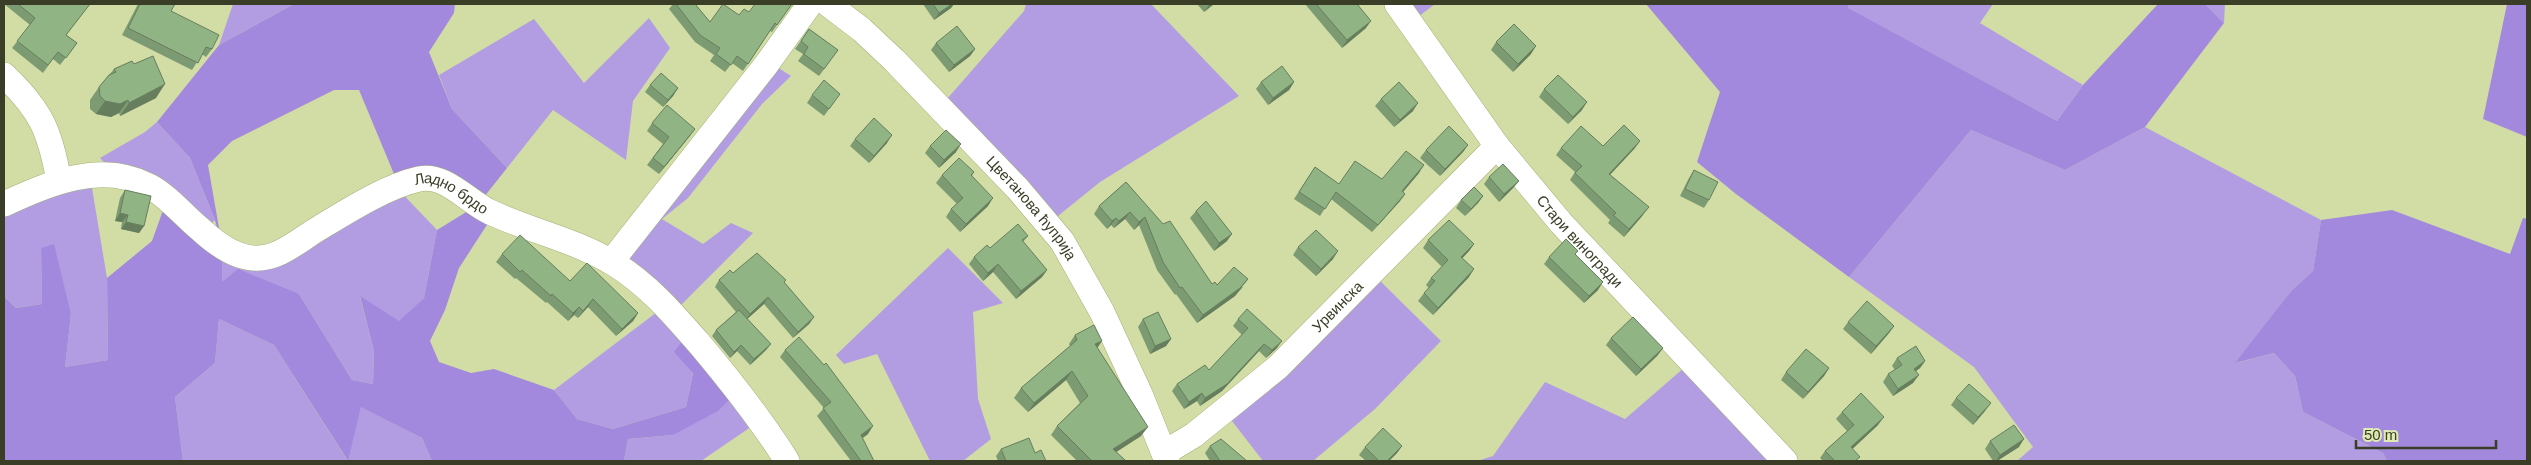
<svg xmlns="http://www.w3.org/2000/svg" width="2531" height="465" viewBox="0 0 2531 465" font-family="Helvetica,sans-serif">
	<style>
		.green { fill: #b29de3 }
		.forest { fill: #a389dd }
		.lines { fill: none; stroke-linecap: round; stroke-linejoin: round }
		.minor-casing { stroke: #a4b078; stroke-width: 26 }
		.minor { stroke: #fff; stroke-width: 25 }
		.wall { fill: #7d9b72 }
		.shaded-wall { fill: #667e5d }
		.building { fill: #91b485; stroke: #667e5d }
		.labels { text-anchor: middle; stroke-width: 4.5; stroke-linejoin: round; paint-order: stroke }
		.street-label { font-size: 15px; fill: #3a3e27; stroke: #dfebb1 }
	</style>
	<rect width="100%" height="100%" fill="#d1dda4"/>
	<!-- green -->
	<g class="green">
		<path d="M233,4H294L219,45Z"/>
		<path d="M1026,4H1151L1239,96L1100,182L1048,224L940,107L1024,11Z"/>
		<path d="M1397,4H1435L1410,23Z"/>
		<path d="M1848,4H1993L1980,23L2083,85L2057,121L1847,8Z"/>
		<path d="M2205,4H2225L2224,23Z"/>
		<path d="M649,18L670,48L633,101L626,160L553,110L507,168L452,109L439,75L534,19L584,83Z"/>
		<path d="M774,65L791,76L762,104L688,198L662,219L703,244L731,223L753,233L673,313L693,372L686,407L613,429L577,419L554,390L665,306L611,262Z"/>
		<path d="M157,122L190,158L215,220L211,224L107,165L100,158L145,132Z"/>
		<path d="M2145,127L2321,220L2313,271L2292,290L2236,363L2274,353L2295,376L2303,412L2383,453L2387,461H2017L2033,447L1974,367L1849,277L1971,130L2065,170Z"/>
		<path d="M90,176L107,278L108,360L65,367L71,314L41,249L42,304L16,308L4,296V204Z"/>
		<path d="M396,187L437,230L424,298L399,322L360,297L374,351L373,384L352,380L299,294L222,283V245L252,258Z"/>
		<path d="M948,248L1003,303L973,312L978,399L991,439L963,461H930L877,354L844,364L836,355Z"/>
		<path d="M1371,272L1441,341L1375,409L1313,461H1263L1225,412Z"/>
		<path d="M219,319L274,345L347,460L361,406L422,438L432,461H183L175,397L215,363Z"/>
		<path d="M1692,361L1784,461H1477L1493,456L1545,382L1625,419Z"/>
		<path d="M739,390L761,420L701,461H624L628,439L673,435Z"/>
	</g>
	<!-- forest -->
	<g class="forest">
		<path d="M294,4H455L454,13L429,52L452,109L507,168L484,197L394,174L359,90H334L232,141L208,165L222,245V282L238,269L299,294L352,380L373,384L374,351L360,296L399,321L424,298L437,230L476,206L494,214L459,268L445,310L430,341L439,362L471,373L494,369L554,390L577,419L613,429L686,407L693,373L674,352L689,332L739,390L718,411L673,435L628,439L624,461H432L422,438L361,407L348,461L274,345L219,319L215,363L175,397L183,461H4V296L16,308L42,304L41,248L54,244L71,314L65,367L108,360L107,278L152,241L167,199L221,244L215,220L190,158L157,122L219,45Z"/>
		<path d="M1646,4H1848V8L2057,121L2083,85L2158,4H2205L2224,23L2145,127L2065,170L1971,130L1849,277L1736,194L1697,162L1720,92Z"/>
		<path d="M2507,4H2527V137L2483,119Z"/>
		<path d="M2392,210L2510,254L2523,218L2527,219V461H2387L2383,453L2303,412L2295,376L2274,353L2235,363L2292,290L2313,271L2321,220Z"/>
	</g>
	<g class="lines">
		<defs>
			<g id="minor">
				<path id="s1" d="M828,4L862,30L894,60L1018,189L1062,241L1102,312L1140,394L1167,461"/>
				<path id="s2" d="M1397,4L1497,146L1561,223L1785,461"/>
				<path d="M4,75C41,110 50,131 59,181"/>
				<path id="s3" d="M4,204C48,184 101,160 149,186C168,196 183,215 200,229C213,241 234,257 253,258C279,260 300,239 321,227C349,210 387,186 419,179C445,173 468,202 490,212C530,231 575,240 613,263C649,285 675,316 702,347C733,384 762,421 787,461"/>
				<path d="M611,262L766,65L810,4"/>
				<path id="s4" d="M1164,453L1194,435L1278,367L1497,146"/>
			</g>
		</defs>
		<!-- minor casing -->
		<use href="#minor" class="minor-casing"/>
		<!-- minor -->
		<use href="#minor" class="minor"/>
	</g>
	<!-- wall -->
	<g class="wall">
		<path d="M4,4H90L66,35L77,43L60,65L53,59L43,73L12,48L30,25Z"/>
		<path d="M138,4H175L171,11L212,49L206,57L202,54L192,70L122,35Z"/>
		<path d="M673,4H695L710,22L739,15L749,12L792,4L772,32L770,31L743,71L732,63L725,72L710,61L714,55L695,42L669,9Z"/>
		<path d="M923,4H954L951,8L934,20Z"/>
		<path d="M1197,4H1214L1204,12Z"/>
		<path d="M1305,4H1357L1366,28L1342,48Z"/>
		<path d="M809,29L838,50L819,76L798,61L803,54L795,49Z"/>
		<path d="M1496,42L1531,54L1513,72L1491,50Z"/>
		<path d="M936,43L975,49L970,56L949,72L931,50Z"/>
		<path d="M134,64L156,98L120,116L119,113L111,117L96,114L90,109V100L99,87L114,69Z"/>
		<path d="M1261,82H1294L1289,90L1268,105L1256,89Z"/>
		<path d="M650,85L678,88L673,96L663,107L645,92Z"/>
		<path d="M1544,89L1582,110L1568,124L1539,97Z"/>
		<path d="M812,95L835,101L824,116L807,103Z"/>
		<path d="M1381,99L1413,111L1394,127L1375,106Z"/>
		<path d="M652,123L695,129L659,174L647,165L663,144L647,131Z"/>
		<path d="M855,139L887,143L869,163L850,146Z"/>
		<path d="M1468,145L1463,152L1440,176L1420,158L1426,150Z"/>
		<path d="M930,146L956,152L939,168L925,153Z"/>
		<path d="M1603,146L1635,148L1610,175L1643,215L1624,237L1608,223L1610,220L1570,180L1575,172L1556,155L1561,148Z"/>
		<path d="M1315,167L1339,184L1382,179L1419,173L1403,192L1405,194L1400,201L1372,232L1331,199L1320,216L1294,199Z"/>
		<path d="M1694,170L1709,200L1704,208L1680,196L1689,178Z"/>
		<path d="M974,172L972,176L988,206L960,232L946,217L951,209L957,204L936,183L942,175Z"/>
		<path d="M1489,177L1519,181L1513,188L1499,202L1484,184Z"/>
		<path d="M1126,182L1212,284L1243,287L1235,296L1197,323L1176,294L1175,295L1157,270L1139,225L1134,230L1125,219L1114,228L1111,225L1107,229L1094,214L1099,206Z"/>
		<path d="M125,190L144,226L139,233L121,229L122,222L115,221L120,198Z"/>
		<path d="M1483,196L1478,203L1465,216L1456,208L1461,200Z"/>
		<path d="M1196,211L1227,241L1214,251L1190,218Z"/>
		<path d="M1028,236L1023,242L1047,270L1042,277L1016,299L993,272L983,281L969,264L974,257L990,248Z"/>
		<path d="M1428,240L1474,244L1469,251L1462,258L1469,277L1433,315L1418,301L1424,293L1429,288L1426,285L1431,278L1442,267L1423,248Z"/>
		<path d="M1298,247L1333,259L1316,276L1293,255Z"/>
		<path d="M1578,251L1575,254L1598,290L1584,303L1544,264L1549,257Z"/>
		<path d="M502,254L570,281L638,313L633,321L616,336L588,307L578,318L574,315L568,321L547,302L546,303L516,278L515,279L496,262Z"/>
		<path d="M733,273L786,280L784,283L814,317L809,324L793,338L764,304L747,319L771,344L766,350L750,365L737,351L730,358L712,336L716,330L736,312L715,287L719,280Z"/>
		<path d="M1143,319L1171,339L1166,346L1150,354L1138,327Z"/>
		<path d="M1238,319L1277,348L1266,358L1259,351L1222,391L1200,406L1197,401L1184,409L1172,391L1177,384L1209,370L1242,335L1233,326Z"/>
		<path d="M1848,322L1894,326L1889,333L1871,354L1843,329Z"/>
		<path d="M1075,335L1097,348L1141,436L1116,452L1126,461H1077L1051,435L1057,426L1080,403L1066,380L1028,412L1014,398L1021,388L1070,346L1069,344Z"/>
		<path d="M1611,338L1663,348L1657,356L1636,376L1606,345Z"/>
		<path d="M785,350L868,434L862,438L874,461H851L817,416L824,408L780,357Z"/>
		<path d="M1897,358L1925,361L1920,368L1916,371L1913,383L1893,396L1883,382L1888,374L1895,370L1892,366Z"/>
		<path d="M1829,368L1824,376L1803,399L1781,380L1786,372Z"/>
		<path d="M1956,398L1985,411L1973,425L1951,405Z"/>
		<path d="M1842,412L1878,425L1852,449L1857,461H1823L1820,458L1825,451L1847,431L1836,419Z"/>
		<path d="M1990,441L2019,447L1997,461H1993L1985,449Z"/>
		<path d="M1210,446L1247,461H1210L1205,453Z"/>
		<path d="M1402,446L1397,453L1389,461H1366L1359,455L1365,447Z"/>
		<path d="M1001,449L1035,453L1046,461H998L996,456Z"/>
	</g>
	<!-- shaded-wall -->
	<g class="shaded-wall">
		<path d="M952,4H954L951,8L934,20L939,13Z"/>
		<path d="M1211,4H1214L1204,12L1209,5Z"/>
		<path d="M1371,21L1366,28L1342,48L1347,40Z"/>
		<path d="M1536,46L1531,54L1513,72L1518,64Z"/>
		<path d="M975,49L970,56L949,72L954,65Z"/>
		<path d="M1294,82L1289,90L1268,105L1273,98Z"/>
		<path d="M165,84L156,98L120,116L129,103Z"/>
		<path d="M678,88L673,96L663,107L668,100Z"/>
		<path d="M128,100L119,113L111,117L96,114L105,101Z"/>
		<path d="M1587,102L1582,110L1568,124L1573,117Z"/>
		<path d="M1418,103L1413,111L1394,127L1400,120Z"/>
		<path d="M695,129L690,136L659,174L664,167Z"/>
		<path d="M892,135L887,143L869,163L874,156Z"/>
		<path d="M1640,141L1635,148L1604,181L1609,174Z"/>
		<path d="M961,144L956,152L939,168L944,160Z"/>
		<path d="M1468,145L1463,152L1440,176L1445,169Z"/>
		<path d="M1424,165L1419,173L1397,199L1402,191Z"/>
		<path d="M1519,181L1513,188L1499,202L1504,194Z"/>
		<path d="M1405,194L1400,201L1372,232L1378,225Z"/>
		<path d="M1483,196L1478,203L1465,216L1471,209Z"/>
		<path d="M993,198L988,206L960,232L966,224Z"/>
		<path d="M1649,207L1643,215L1624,237L1629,229Z"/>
		<path d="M1130,212L1125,219L1114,228L1119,221Z"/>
		<path d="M120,213L128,215L122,222L115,221Z"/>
		<path d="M1145,217L1139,225L1134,230L1139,222Z"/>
		<path d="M1116,218L1111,225L1107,229L1112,221Z"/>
		<path d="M126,222L144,226L139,233L121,229Z"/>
		<path d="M1232,234L1227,241L1214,251L1219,243Z"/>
		<path d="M1474,244L1469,251L1456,265L1461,257Z"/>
		<path d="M1338,251L1333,259L1316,276L1321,269Z"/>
		<path d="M998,264L993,272L983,281L988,273Z"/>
		<path d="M1474,269L1469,277L1433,315L1438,308Z"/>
		<path d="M1047,270L1042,277L1016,299L1021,291Z"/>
		<path d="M1248,279L1235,296L1197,323L1203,315Z"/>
		<path d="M1603,282L1598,290L1584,303L1589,296Z"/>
		<path d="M768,297L764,304L745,321L750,314Z"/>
		<path d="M593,299L588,307L578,318L583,311Z"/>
		<path d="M579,307L574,315L568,321L573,313Z"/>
		<path d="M638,313L633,321L616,336L622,329Z"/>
		<path d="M814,317L809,324L793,338L798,332Z"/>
		<path d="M1894,326L1889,333L1871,354L1876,346Z"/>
		<path d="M1171,339L1166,346L1150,354L1155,346Z"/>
		<path d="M1102,341L1096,350L1095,344Z"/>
		<path d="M1282,341L1277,348L1266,358L1272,350Z"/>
		<path d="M771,344L766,350L750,365L754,359Z"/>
		<path d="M1264,344L1259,351L1222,391L1200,406L1205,398Z"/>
		<path d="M741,345L737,351L730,358L734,352Z"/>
		<path d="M1663,348L1657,356L1636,376L1641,369Z"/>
		<path d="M1925,361L1920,368L1909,376L1914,369Z"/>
		<path d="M1829,368L1824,376L1803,399L1808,392Z"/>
		<path d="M1072,371L1066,380L1028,412L1034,403Z"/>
		<path d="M1919,375L1913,383L1893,396L1898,389Z"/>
		<path d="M1202,393L1197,401L1184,409L1189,402Z"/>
		<path d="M1991,403L1985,411L1973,425L1978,417Z"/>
		<path d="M1884,417L1878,425L1846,455L1851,447Z"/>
		<path d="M873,426L868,434L856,443L861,435Z"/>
		<path d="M1148,427L1141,436L1107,458L1113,449Z"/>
		<path d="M2024,439L2019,447L1997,461H1996L2000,455Z"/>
		<path d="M1402,446L1397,453L1389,461H1387Z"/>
	</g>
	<!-- building -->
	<g class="building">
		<path d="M18,4H90L66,35L77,43L66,58L58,52L48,65L17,41L35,18Z"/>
		<path d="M140,4H175L171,11L219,35L212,49L206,47L198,63L128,28Z"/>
		<path d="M676,4H695L710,22L723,4L739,15L744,9L749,12L755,4H792L777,25L775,23L748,64L737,56L731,65L716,54L720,48L700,35Z"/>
		<path d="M933,4H952L939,13Z"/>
		<path d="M1316,4H1357L1371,21L1347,40Z"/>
		<path d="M1514,24L1536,46L1518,64L1496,42Z"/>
		<path d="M957,26L975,49L954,65L936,43Z"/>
		<path d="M809,29L838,50L824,69L804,54L808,47L801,41Z"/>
		<path d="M153,56L165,84L129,103L128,100L120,104L105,101L100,96L99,87L109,75L116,72L114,69L132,61L134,64Z"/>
		<path d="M1282,66L1294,82L1273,98L1261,82Z"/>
		<path d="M661,73L678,88L668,100L650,85Z"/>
		<path d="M1558,75L1587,102L1573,117L1544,89Z"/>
		<path d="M824,80L840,94L829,109L812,95Z"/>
		<path d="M1399,82L1418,103L1400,120L1381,99Z"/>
		<path d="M667,105L695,129L664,167L653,158L669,137L652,123Z"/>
		<path d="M874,118L892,135L874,156L855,139Z"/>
		<path d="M1624,125L1640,141L1609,174L1649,207L1629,229L1613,215L1616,213L1575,173L1582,166L1561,148L1581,126L1603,146Z"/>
		<path d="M1449,126L1468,145L1445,169L1426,150Z"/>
		<path d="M946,130L961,144L944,160L930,146Z"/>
		<path d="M1406,151L1424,165L1402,191L1405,194L1378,225L1336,192L1325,209L1299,192L1315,167L1339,184L1355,161L1382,179Z"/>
		<path d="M959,158L974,172L971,175L993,198L966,224L951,209L963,198L942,175Z"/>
		<path d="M1503,164L1519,181L1504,194L1489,177Z"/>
		<path d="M1694,170L1718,182L1709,200L1685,189Z"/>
		<path d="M1126,182L1163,224L1170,221L1212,284L1215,282L1217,285L1234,267L1248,279L1240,288L1203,315L1182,287L1180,288L1163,262L1145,217L1139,222L1130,212L1119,221L1116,218L1112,221L1099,206Z"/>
		<path d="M1474,187L1483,196L1471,209L1461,200Z"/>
		<path d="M125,190L151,196L144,226L126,222L128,215L120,213Z"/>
		<path d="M1206,201L1232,234L1219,243L1196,211Z"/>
		<path d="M1449,220L1474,244L1461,257L1474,269L1438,308L1424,293L1435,281L1431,278L1448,260L1428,240Z"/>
		<path d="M1018,224L1028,236L1022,240L1047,270L1021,291L998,264L988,273L974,257L987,245L990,248Z"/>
		<path d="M1316,230L1338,251L1321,269L1298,247Z"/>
		<path d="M520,235L570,281L587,263L638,313L622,329L593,299L583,311L579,307L573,313L552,294L551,296L522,270L520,272L502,254Z"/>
		<path d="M1566,239L1578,251L1575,254L1603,282L1589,296L1549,257Z"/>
		<path d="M757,253L786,280L784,282L814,317L798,332L768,297L750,314L719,280L730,270L733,273Z"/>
		<path d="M1867,301L1894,326L1876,346L1848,322Z"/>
		<path d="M1247,309L1282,341L1272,350L1264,344L1227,384L1205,398L1202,393L1189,402L1177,384L1205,365L1209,370L1248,328L1238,319Z"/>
		<path d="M739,310L771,344L754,359L741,345L734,352L716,330Z"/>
		<path d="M1158,312L1171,339L1155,346L1143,319Z"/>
		<path d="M1633,317L1663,348L1641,369L1611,338Z"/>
		<path d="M1094,325L1102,341L1095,344L1148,427L1113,449L1126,461H1092L1057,426L1088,396L1072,371L1034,403L1021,388L1077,340L1075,335Z"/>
		<path d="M799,337L824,365L826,363L873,426L861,435L874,461H861L823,408L831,402L785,350Z"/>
		<path d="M1916,346L1925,361L1914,369L1919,375L1898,389L1888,374L1902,365L1897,358Z"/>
		<path d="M1806,349L1829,368L1808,392L1786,372Z"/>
		<path d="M1969,384L1991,403L1978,417L1956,398Z"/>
		<path d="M1861,393L1884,417L1851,447L1860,457L1855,461H1835L1825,451L1854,425L1842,412Z"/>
		<path d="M2014,425L2024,439L2000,455L1990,441Z"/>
		<path d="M1383,428L1402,446L1387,461H1379L1365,447Z"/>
		<path d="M1029,438L1035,453L1041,450L1046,461H1006L1001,449Z"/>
		<path d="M1221,439L1247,461H1220L1210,446Z"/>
	</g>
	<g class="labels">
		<!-- street labels -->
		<g class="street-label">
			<text dy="5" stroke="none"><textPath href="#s3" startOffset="502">Ладно брдо</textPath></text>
			<text dy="5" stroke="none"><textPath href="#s1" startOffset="289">Цветанова ћуприја</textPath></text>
			<text dy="5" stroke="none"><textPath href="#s2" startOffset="300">Стари виногради</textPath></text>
			<text dy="5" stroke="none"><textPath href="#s4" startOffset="228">Урвинска</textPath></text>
		</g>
	</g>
	<!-- border -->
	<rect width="2531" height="465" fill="none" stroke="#3a3e27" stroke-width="10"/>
	<!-- scale -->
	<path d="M2356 440v8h140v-8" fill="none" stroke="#3a3e27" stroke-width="2.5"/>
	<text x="2364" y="440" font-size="15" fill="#3a3e27" stroke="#dfebb1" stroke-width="4" paint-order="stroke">50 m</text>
</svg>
